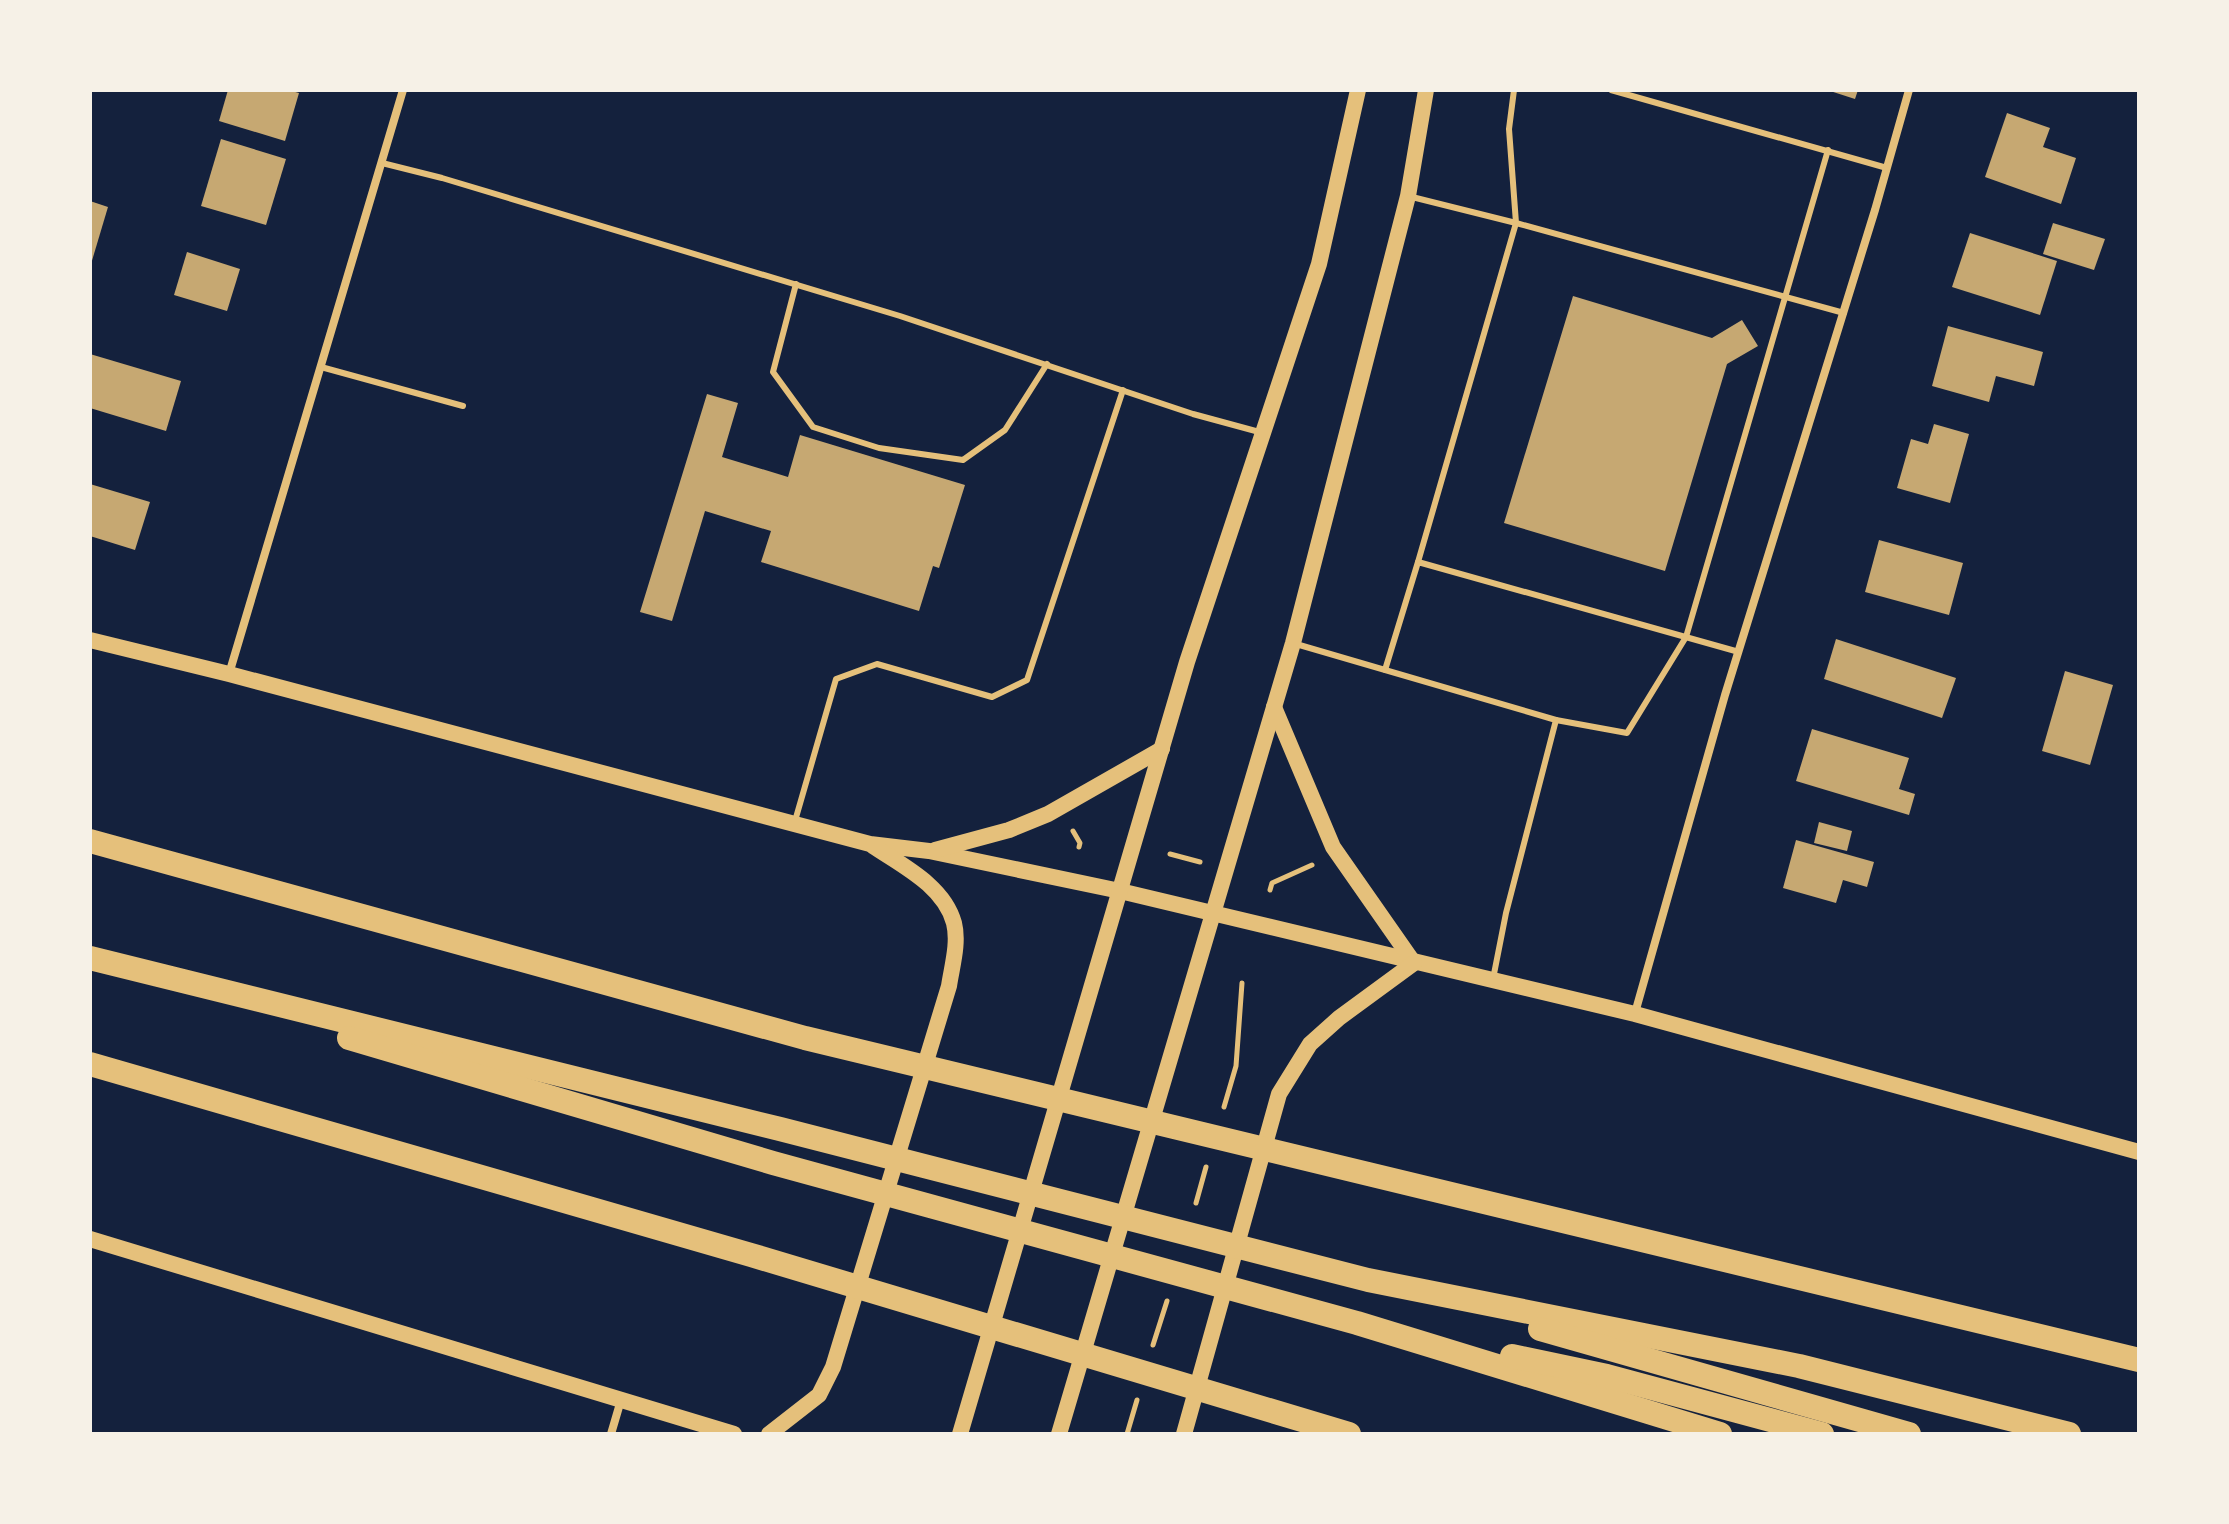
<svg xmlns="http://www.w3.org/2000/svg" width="2229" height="1524" viewBox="0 0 2229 1524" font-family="Signika,sans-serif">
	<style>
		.building { fill: #c6a872 }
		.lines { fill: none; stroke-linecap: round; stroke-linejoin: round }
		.path { stroke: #e5c07b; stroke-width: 5 }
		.service { stroke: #e5c07b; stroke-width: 6 }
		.minor { stroke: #e5c07b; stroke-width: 8 }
		.secondary { stroke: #e5c07b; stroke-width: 16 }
		.motorway { stroke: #e5c07b; stroke-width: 24 }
	</style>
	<rect width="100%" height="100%" fill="#14213d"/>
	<!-- building -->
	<g class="building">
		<path d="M228,90H288L299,93L285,141L219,121Z"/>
		<path d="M1827,90H1858L1855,99Z"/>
		<path d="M2007,113L2050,128L2043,147L2076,158L2061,204L1985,177Z"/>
		<path d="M221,139L286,159L266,225L201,206Z"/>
		<path d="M90,201L108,207L91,264L90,263Z"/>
		<path d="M2053,223L2105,239L2094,270L2043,254Z"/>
		<path d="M1970,233L2057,261L2040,315L1952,287Z"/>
		<path d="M187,252L240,269L227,311L174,295Z"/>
		<path d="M1573,296L1712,338L1742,320L1758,346L1727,364L1665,571L1504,523Z"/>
		<path d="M1948,326L2043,352L2034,386L1996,376L1989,402L1932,386Z"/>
		<path d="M90,354L181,381L166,431L90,408Z"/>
		<path d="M707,394L738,403L722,457L788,477L800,435L965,485L939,568L933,566L919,611L761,562L771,531L705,511L672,621L640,612Z"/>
		<path d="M1934,424L1969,434L1950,503L1897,488L1911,439L1928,444Z"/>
		<path d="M90,484L150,502L135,550L90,536Z"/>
		<path d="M1879,540L1963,563L1949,615L1865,592Z"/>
		<path d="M1836,639L1956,678L1942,718L1824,679Z"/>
		<path d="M2065,671L2113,685L2090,765L2042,751Z"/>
		<path d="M1812,729L1909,758L1899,789L1915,794L1909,815L1796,781Z"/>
		<path d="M1819,822L1852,831L1847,851L1814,843Z"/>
		<path d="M1796,840L1874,862L1867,887L1843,880L1836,903L1783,888Z"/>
	</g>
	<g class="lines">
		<!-- path -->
		<g class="path">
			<path d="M1073,831L1080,843L1079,847"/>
			<path d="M1170,854L1200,862"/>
			<path d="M1270,890L1272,883L1312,865"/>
			<path d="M1224,1107L1236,1066L1242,983"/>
			<path d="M1196,1203L1206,1167"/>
			<path d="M1153,1345L1167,1301"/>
			<path d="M1127,1434L1137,1400"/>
		</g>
		<!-- service -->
		<g class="service">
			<path d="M1514,90L1509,129L1516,223L1844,313"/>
			<path d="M1611,90L1887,168"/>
			<path d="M382,163L442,178L900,316L1193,414L1263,433"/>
			<path d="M1408,196L1516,223L1418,562"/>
			<path d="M796,284L773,372L813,427L879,448L963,460L1005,430L1047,364"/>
			<path d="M321,367L463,406"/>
			<path d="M1296,644L1556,720L1506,913L1493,979"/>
			<path d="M1385,670L1418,562L1739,652"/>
			<path d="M1556,720L1627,733L1686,637L1828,150"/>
			<path d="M795,821L836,679L877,664L992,697L1027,680L1123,390"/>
		</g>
		<!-- minor -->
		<g class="minor">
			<path d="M229,674L403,90"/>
			<path d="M1635,1013L1725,695L1875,210L1909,90"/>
			<path d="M611,1434L621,1400"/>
		</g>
		<!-- secondary -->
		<g class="secondary">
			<path d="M90,640L229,674L870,844L929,851L1120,891L1635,1014L2139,1152"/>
			<path d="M1274,707L1333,847L1414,963"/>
			<path d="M935,850L1009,830L1048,814L1162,749"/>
			<path d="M90,1239L734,1434"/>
			<path d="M769,1434L819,1395L833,1367L949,986C952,966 959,943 954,923C944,886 903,866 873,846"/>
			<path d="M960,1434L1187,662L1319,264L1358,90"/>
			<path d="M1059,1434L1293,643L1408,196L1426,90"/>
			<path d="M1184,1434L1279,1094L1310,1044L1339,1018L1414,963"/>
		</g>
		<!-- motorway -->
		<g class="motorway">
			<path d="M90,841L805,1038L2139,1360"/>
			<path d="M90,958L780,1129L1368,1280L1799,1366L2069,1434"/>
			<path d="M349,1038L773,1163L1357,1323L1720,1434"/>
			<path d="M90,1064L751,1255L1349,1434"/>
			<path d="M1540,1329L1909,1434"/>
			<path d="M1512,1356L1607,1376L1822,1434"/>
		</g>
	</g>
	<!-- border -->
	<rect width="2229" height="1524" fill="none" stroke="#f6f1e7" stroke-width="184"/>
</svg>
